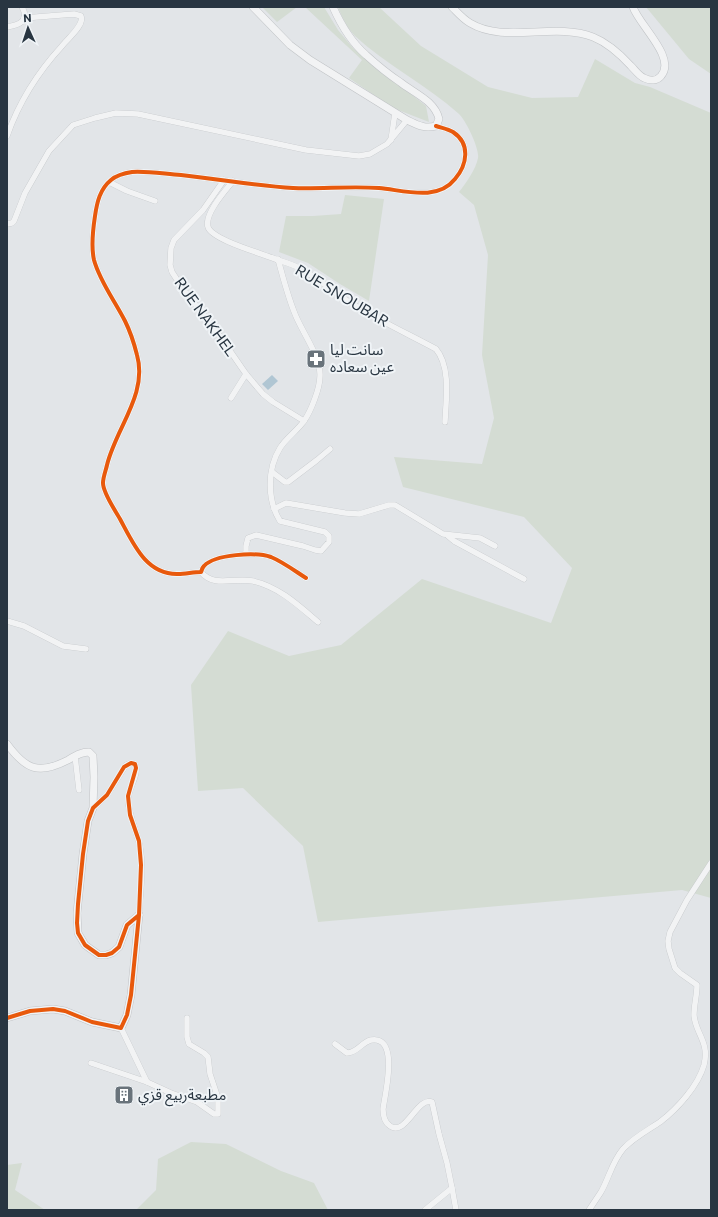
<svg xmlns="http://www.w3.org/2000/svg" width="718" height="1217" viewBox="0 0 718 1217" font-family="Commissioner,'Noto Sans Arabic',sans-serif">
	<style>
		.green { fill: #d4dcd3 }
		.water { fill: #b0c6d3 }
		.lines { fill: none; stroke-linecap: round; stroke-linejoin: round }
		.minor-casing { stroke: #c0c3c6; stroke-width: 6 }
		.tertiary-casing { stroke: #c0c3c6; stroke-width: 8 }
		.minor { stroke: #f2f3f4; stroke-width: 5.5 }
		.tertiary { stroke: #f2f3f4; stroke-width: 7 }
		.cycleway-casing { stroke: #f0f4f7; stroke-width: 6 }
		.cycleway { stroke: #e8590c; stroke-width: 4 }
		.labels { text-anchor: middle; stroke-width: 4; stroke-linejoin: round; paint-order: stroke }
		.street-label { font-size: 15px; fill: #283541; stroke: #f0f4f7 }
		.poi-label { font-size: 15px; fill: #283541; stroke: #f0f4f7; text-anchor: start }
	</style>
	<rect width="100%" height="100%" fill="#e2e5e8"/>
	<!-- green -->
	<g class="green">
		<path d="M262,7H297L277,22Z"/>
		<path d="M305,7H324L338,30L353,48L426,106L429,122L393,108L349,78L362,60Z"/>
		<path d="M338,7H379L421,46L488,87L532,98L578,97L595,59L635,83L650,87L711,113V898L682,890L318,922L303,846L243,788L198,791L191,685L228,631L289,656L341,645L422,579L551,623L572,568L524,517L403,487L394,457L482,464L494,418L482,355L488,255L474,205L459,192C466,183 476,169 478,158C480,149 465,119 459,114C427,85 386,65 355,36C347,28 342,17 338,7Z"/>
		<path d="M646,7H711V74L689,59Z"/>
		<path d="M345,195L384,199L369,301L340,284L308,263L279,252L286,216H313L341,214Z"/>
		<path d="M191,1142L226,1144L281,1171L314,1183L328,1210H136L156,1190L158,1159Z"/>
		<path d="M22,1163L15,1190L45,1210H7V1165Z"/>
	</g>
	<!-- water -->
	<path class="water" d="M272,375L278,381L268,390L262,384Z"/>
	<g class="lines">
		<defs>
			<g id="minor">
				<path d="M7,27C19,25 30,21 22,7"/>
				<path d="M7,136C19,102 38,72 62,46C67,39 85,25 81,16L74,14L24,18"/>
				<path d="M391,140L395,113"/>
				<path d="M224,180L203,210L174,240L171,248L170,265L172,272L183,289L217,332L246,374L263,394L273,402L304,421"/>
				<path d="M233,181C225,191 204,214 208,227C212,240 264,254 278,260C288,263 298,266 306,272C322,281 335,293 351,303C378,320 408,334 436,349C451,367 446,400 445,422"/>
				<path d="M109,182L127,191L155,201"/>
				<path d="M7,224L12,223L14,221L25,193L49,151L73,125L95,118L116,113L138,114L306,150L359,156L370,154L387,144L407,120"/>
				<path d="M231,398L246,374"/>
				<path d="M272,472L285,482H288L317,460L330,449"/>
				<path d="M274,509L286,503L345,513L359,514L389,505H395L443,534L480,538L495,546"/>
				<path d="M448,536L454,541L524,579"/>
				<path d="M246,554V546L248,538L256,535L303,546L315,550L321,551L329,542V536L325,532L280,521C267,500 267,469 280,448C286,438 297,431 304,421C311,411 320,388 320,376C321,357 302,332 295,314C288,297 283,278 278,259"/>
				<path d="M201,572C214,588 234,577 253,581C279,587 298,605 318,622"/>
				<path d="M306,578C295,571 283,562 271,557C256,552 215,554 204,566C202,568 202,570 201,572C193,572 186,574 178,574C146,575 133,543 120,519C115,510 103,493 103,483C103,477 106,470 107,465C116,428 148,394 137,355C134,343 130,331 125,321C115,301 100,282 94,260C91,247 93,229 95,216C97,202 100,189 111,180C117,175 125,173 132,172C148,171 165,174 181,175C219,179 256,186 293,188C322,189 350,186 379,188C403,190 437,202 455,179C467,165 471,144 453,132C448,129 442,128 436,126"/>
				<path d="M7,621L24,626L63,646L86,649"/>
				<path d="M75,756L79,790"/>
				<path d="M93,808L107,795L126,765L131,763L135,764C140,774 128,788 128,800C129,817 137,831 140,847C144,869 140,893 139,915"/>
				<path d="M335,1044L347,1053C357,1053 362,1042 371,1040C400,1035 385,1094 383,1109C383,1115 384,1122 390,1126C406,1137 417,1096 432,1102L439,1134L447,1163L452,1188"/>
				<path d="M91,1063L147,1082L121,1028"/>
				<path d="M147,1082L171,1093L197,1102L214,1114H218V1098L210,1074L208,1057L204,1053L189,1044L187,1037V1018"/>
				<path d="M425,1210L452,1188L456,1210"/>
				<path d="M589,1210C593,1204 597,1198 601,1192C609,1178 612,1162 623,1149C633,1138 648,1130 660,1122C677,1109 698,1086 704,1065C710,1042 695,1033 694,1015C694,1005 697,995 697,985L680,973L675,968L669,949L668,941L670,932L687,900L711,863"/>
			</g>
			<g id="tertiary">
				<path d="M253,7L290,45L310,60L407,120C418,125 424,129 436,126L439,119C435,101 414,93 400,82C388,74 377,65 366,55C351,42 341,25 333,7"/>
				<path d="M452,7C458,13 463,19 470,23C505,44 554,22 593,37C608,43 620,54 631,66C635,70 639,76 644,78C650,81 657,81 661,76C677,58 639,25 633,7"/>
				<path d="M7,744C26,770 39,775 68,760C75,756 81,752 89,752L93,756L94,777L93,808L88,821L83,854L77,913L78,933L85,945L99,955H106L112,953L119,947L127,925L139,915"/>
				<path d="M7,1018L30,1011L53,1009L65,1011L92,1022L121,1028L127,1015L131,995L139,915"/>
			</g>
		</defs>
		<!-- minor casing -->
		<use href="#minor" class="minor-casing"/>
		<!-- tertiary casing -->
		<use href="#tertiary" class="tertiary-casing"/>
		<!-- minor -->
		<use href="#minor" class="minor"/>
		<!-- tertiary -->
		<use href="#tertiary" class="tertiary"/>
		<defs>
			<g id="cycleway">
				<path d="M306,578C295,571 283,562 271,557C256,552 215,554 204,566C202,568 202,570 201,572C193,572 186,574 178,574C146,575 133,543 120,519C115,510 103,493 103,483C103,477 106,470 107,465C116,428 148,394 137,355C134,343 130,331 125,321C115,301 100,282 94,260C91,247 93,229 95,216C97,202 100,189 111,180C117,175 125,173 132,172C148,171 165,174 181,175C219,179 256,186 293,188C322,189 350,186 379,188C403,190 437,202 455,179C467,165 471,144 453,132C448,129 442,128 436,126"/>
				<path d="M7,1018L30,1011L53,1009L65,1011L92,1022L121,1028L127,1015L131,995L139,915L141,865L139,841L130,815L128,796L136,768L135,764L131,763L124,767L107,795L93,808L88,821L83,854L78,904L77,923L78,933L85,945L99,955H106L112,953L119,947L127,925L139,915"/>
			</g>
		</defs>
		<!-- cycleway casing -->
		<use href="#cycleway" class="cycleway-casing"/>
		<!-- cycleway -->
		<use href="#cycleway" class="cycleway"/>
	</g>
	<!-- icons -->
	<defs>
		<symbol id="pharmacy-square" viewBox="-11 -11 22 22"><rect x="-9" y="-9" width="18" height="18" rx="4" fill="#69737b" stroke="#f0f4f7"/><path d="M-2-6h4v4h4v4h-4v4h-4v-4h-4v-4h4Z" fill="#fff"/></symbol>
		<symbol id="building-square" viewBox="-11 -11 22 22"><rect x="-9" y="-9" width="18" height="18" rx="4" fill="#69737b" stroke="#f0f4f7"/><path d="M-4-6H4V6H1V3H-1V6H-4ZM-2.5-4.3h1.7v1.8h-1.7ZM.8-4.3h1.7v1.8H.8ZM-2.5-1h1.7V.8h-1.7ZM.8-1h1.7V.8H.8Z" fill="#fff"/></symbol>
	</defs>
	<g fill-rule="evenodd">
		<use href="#pharmacy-square" x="305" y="348" width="22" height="22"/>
		<use href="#building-square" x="113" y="1084" width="22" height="22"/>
	</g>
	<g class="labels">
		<!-- street labels -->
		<g class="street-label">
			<text transform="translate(342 296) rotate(31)" y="5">RUE SNOUBAR</text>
			<text transform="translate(205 317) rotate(54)" y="5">RUE NAKHEL</text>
		</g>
		<!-- poi labels -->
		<g class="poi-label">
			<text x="330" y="355">سانت ليا<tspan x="330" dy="17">عين سعاده</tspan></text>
			<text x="138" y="1100">مطبعةربيع قزي</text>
		</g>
	</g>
	<!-- border -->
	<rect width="718" height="1217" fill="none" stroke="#283541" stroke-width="16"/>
	<!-- north arrow -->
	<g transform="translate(28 28) rotate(357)" stroke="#f0f4f7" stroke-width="3" paint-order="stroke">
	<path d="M0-3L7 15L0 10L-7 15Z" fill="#283541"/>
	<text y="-6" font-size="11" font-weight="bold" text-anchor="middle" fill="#283541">N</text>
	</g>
</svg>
